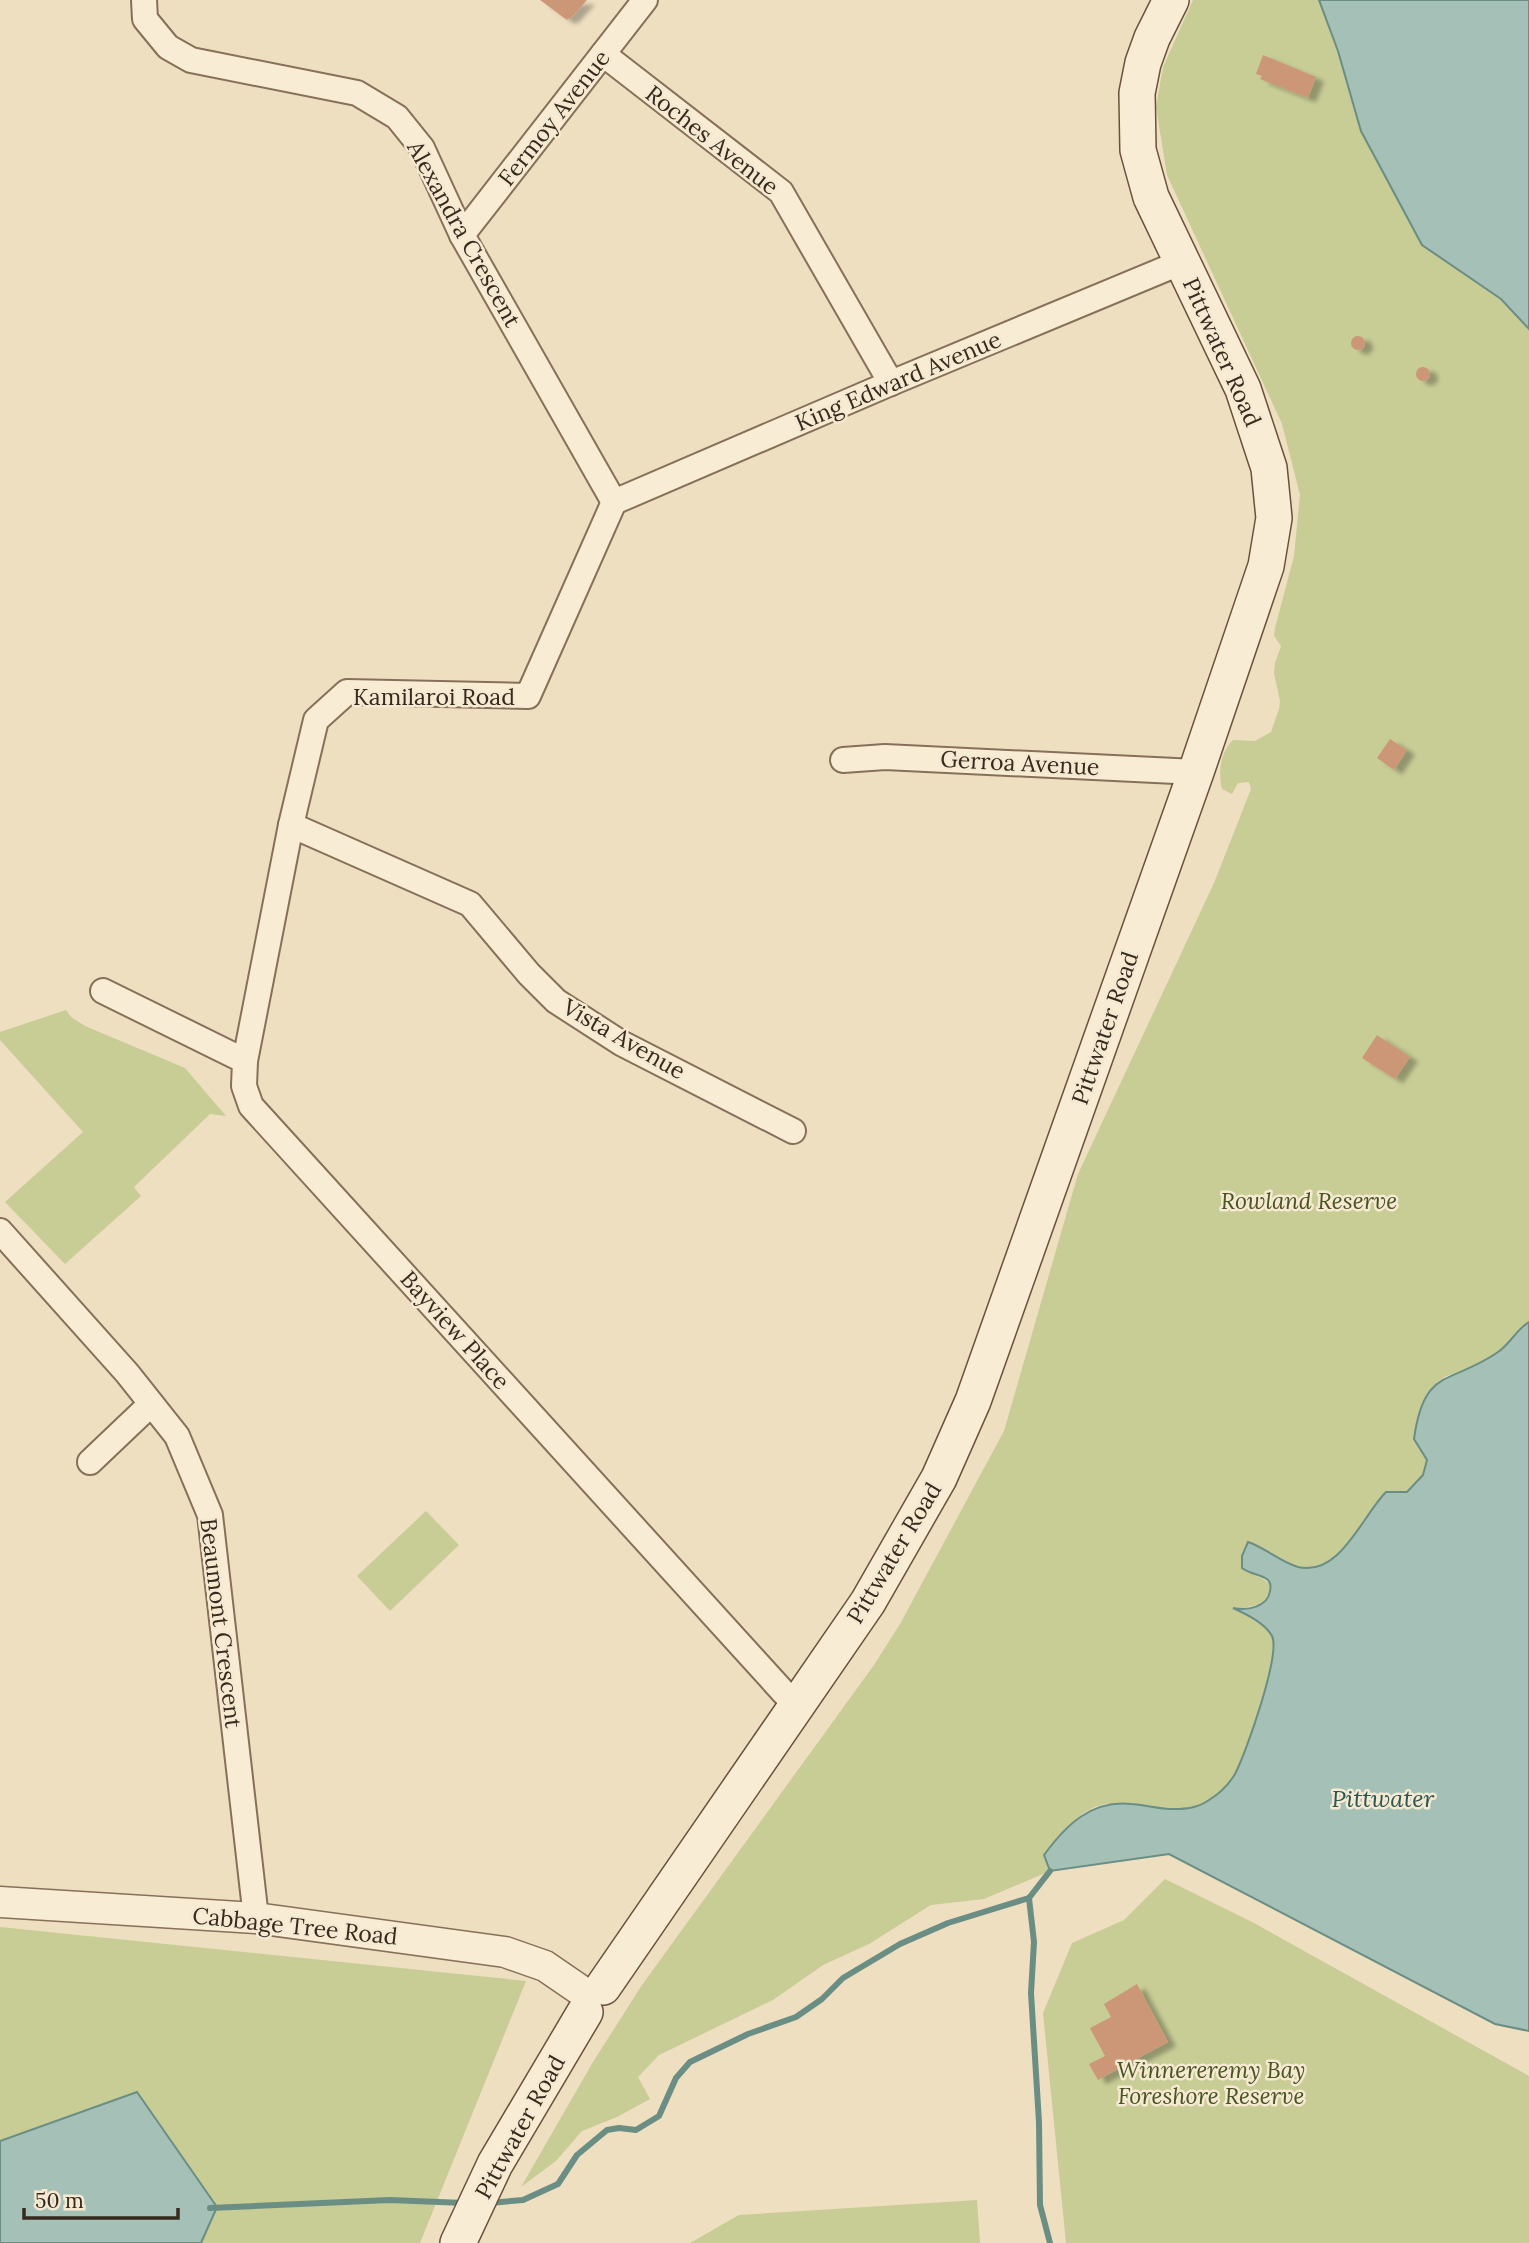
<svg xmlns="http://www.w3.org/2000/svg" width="1529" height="2243" viewBox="0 0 1529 2243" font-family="Lora,serif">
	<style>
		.green { fill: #c8cc95 }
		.water { fill: #a4c0b7; stroke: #6b8e84; stroke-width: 2 }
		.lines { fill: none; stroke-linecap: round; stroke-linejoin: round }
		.stream { stroke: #6b8e84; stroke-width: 6 }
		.building { fill: #cc9777; filter: url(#shadow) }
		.minor-casing { stroke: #877059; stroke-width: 28 }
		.tertiary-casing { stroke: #877059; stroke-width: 33 }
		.secondary-casing { stroke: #69513c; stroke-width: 38 }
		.minor { stroke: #f9ecd4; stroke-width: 24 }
		.tertiary { stroke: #f9ecd4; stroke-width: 30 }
		.secondary { stroke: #f9ecd4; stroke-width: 35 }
		.labels { text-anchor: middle; stroke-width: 5; stroke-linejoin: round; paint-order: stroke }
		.street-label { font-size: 23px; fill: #37291d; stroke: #f5e9d1 }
		.park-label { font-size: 23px; font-style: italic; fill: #495423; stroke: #f5e9d1 }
		.water-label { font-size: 24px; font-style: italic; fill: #2c5752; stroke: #f5e9d1 }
	</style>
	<defs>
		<filter id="shadow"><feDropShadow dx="8" dy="4.5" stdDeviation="2" flood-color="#0004"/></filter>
	</defs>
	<rect width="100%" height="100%" fill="#eedfc1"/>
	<!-- green -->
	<g class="green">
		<path d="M1193,0H1529V1322L1500,1351L1471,1367L1444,1377L1430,1391L1416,1423L1427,1460L1423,1475L1407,1492H1386C1362,1516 1340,1577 1298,1567C1280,1562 1265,1547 1248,1542L1242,1556V1568C1254,1578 1288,1581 1262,1604L1237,1609C1248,1615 1271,1626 1273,1639C1278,1659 1245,1760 1233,1777C1226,1787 1216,1797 1206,1803C1167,1824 1118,1785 1081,1815C1067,1826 1056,1842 1044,1855L1050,1871L984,1899L931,1905L869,1944L823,1965L773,2000L659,2055L638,2077L650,2099L617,2117L582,2131L556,2161L521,2187L593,2062L642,1985L874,1665L900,1624L1004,1431L1078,1174L1214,883L1251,789L1249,782L1238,783L1232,794L1222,789C1218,772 1220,753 1233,740L1255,741L1271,732L1279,709L1280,701L1274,673L1275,663L1281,646L1274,636L1275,628L1294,556L1300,495L1282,424L1167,175L1156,107L1163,67Z"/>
		<path d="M66,1010L71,1017L85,1026L185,1068L226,1116L210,1114L134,1187L141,1196L65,1264L5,1202L83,1132L0,1040V1032Z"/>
		<path d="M426,1511L459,1545L390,1611L357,1576Z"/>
		<path d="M1165,1879L1252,1922L1529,2076V2243H1066L1043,2013L1072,1943L1124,1920Z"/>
		<path d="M0,1927L526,1981L420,2243H0Z"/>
		<path d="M977,2200L980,2243H690L739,2215Z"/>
	</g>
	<!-- water -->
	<g class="water">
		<path d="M1319,0H1529V329L1501,299L1422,245L1361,131L1338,51Z"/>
		<path d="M1529,1322V2031L1495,2024L1169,1854L1050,1871L1044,1855C1066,1825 1091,1800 1131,1804C1146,1805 1159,1809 1174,1809C1186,1809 1198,1808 1209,1800C1219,1794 1229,1784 1235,1774C1246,1753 1281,1654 1272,1636C1265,1623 1246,1614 1233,1608C1247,1611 1268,1607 1270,1591C1271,1587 1271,1583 1268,1580C1261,1574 1249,1574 1242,1568V1556L1248,1542C1266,1548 1280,1562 1298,1567C1340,1577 1362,1516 1386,1492H1407L1423,1475L1427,1460L1414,1439C1424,1366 1451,1385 1498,1352C1510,1344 1517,1329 1529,1322Z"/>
		<path d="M137,2092L217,2207L201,2243H0V2141Z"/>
	</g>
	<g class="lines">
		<!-- stream -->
		<g class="stream">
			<path d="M1029,1898L1034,1942L1031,1993L1039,2122L1040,2205L1050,2243"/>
			<path d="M489,2203L523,2200L558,2184L577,2155L607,2130L619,2128L636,2130L659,2116L676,2078L690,2062L748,2034L796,2017L822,1999L843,1978L900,1944L948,1923L1029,1898L1050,1871"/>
			<path d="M210,2208L390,2200L464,2203"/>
		</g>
	</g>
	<!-- building -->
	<g class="building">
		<path d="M540,0H587L570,19L568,18L567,20Z"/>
		<path d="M1263,55L1316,77L1308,98L1260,79L1262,76L1256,74Z"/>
		<circle cx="1358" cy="343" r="7"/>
		<circle cx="1423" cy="374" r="7"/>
		<path d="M1390,739L1407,750L1394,770L1377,758Z"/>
		<path d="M1377,1035L1410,1057L1395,1079L1362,1058Z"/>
		<path d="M1137,1984L1168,2042L1098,2080L1089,2064L1105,2056L1090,2028L1111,2017L1104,2004Z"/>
	</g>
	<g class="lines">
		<defs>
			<g id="minor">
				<path d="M144,0L145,19L168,47L191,60L357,93L397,117L422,148L462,235L614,502"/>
				<path d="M603,54L781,192L891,383"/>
				<path d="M462,235L645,0"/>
				<path d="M614,502L891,383L1182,262"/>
				<path d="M843,760L885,757L1196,772"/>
				<path d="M291,825L470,904L529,974L556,1001L621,1043L793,1131"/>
				<path d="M103,991L245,1061L244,1086L251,1106L796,1706"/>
				<path d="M245,1061L291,825L316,720L347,692L528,696L614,502"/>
				<path d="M0,1231L127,1373L177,1436L210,1515L256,1918"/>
				<path d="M90,1462L151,1404"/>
			</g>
			<path id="tertiary" d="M0,1902L256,1918L505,1952L545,1966L580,1990"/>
			<g id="secondary">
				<path d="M603,1987L868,1602L939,1478L973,1401L1196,772L1266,566L1274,518L1269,468L1243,389L1151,197L1138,150L1137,93L1143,63L1152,38L1171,0"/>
				<path d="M458,2243L495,2164L585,2012"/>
			</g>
		</defs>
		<!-- minor casing -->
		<use href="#minor" class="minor-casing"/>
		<!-- tertiary casing -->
		<use href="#tertiary" class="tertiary-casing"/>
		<!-- secondary casing -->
		<use href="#secondary" class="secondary-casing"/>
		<!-- minor -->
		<use href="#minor" class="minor"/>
		<!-- tertiary -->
		<use href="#tertiary" class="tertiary"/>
		<!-- secondary -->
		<use href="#secondary" class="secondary"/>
	</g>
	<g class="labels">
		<!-- street labels -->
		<g class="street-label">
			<text transform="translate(554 118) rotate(-52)" y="8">Fermoy Avenue</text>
			<text transform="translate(712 140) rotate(38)" y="8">Roches Avenue</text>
			<text transform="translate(464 234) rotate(61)" y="8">Alexandra Crescent</text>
			<text transform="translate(1222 352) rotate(66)" y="8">Pittwater Road</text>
			<text transform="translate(898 381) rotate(-23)" y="8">King Edward Avenue</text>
			<text x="434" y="705">Kamilaroi Road</text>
			<text transform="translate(1020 763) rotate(3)" y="8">Gerroa Avenue</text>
			<text transform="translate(1105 1028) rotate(-71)" y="8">Pittwater Road</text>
			<text transform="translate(624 1039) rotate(30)" y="8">Vista Avenue</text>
			<text transform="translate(455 1330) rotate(48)" y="8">Bayview Place</text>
			<text transform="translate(894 1553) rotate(-59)" y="8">Pittwater Road</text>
			<text transform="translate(221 1623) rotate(83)" y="8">Beaumont Crescent</text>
			<text transform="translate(295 1926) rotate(6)" y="8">Cabbage Tree Road</text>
			<text transform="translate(520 2127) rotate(-61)" y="8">Pittwater Road</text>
		</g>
		<!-- park labels -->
		<g class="park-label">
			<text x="1309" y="1209">Rowland Reserve</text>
			<text x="1211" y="2078">Winnereremy Bay<tspan x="1211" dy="26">Foreshore Reserve</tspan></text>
		</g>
		<!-- water labels -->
		<g class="water-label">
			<text x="1383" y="1807">Pittwater</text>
		</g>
	</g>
	<!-- scale -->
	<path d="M24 2208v10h154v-10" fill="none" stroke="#37291d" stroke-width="3.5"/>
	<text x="35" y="2208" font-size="21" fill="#37291d" stroke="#f5e9d1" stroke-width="5" paint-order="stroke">50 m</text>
</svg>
